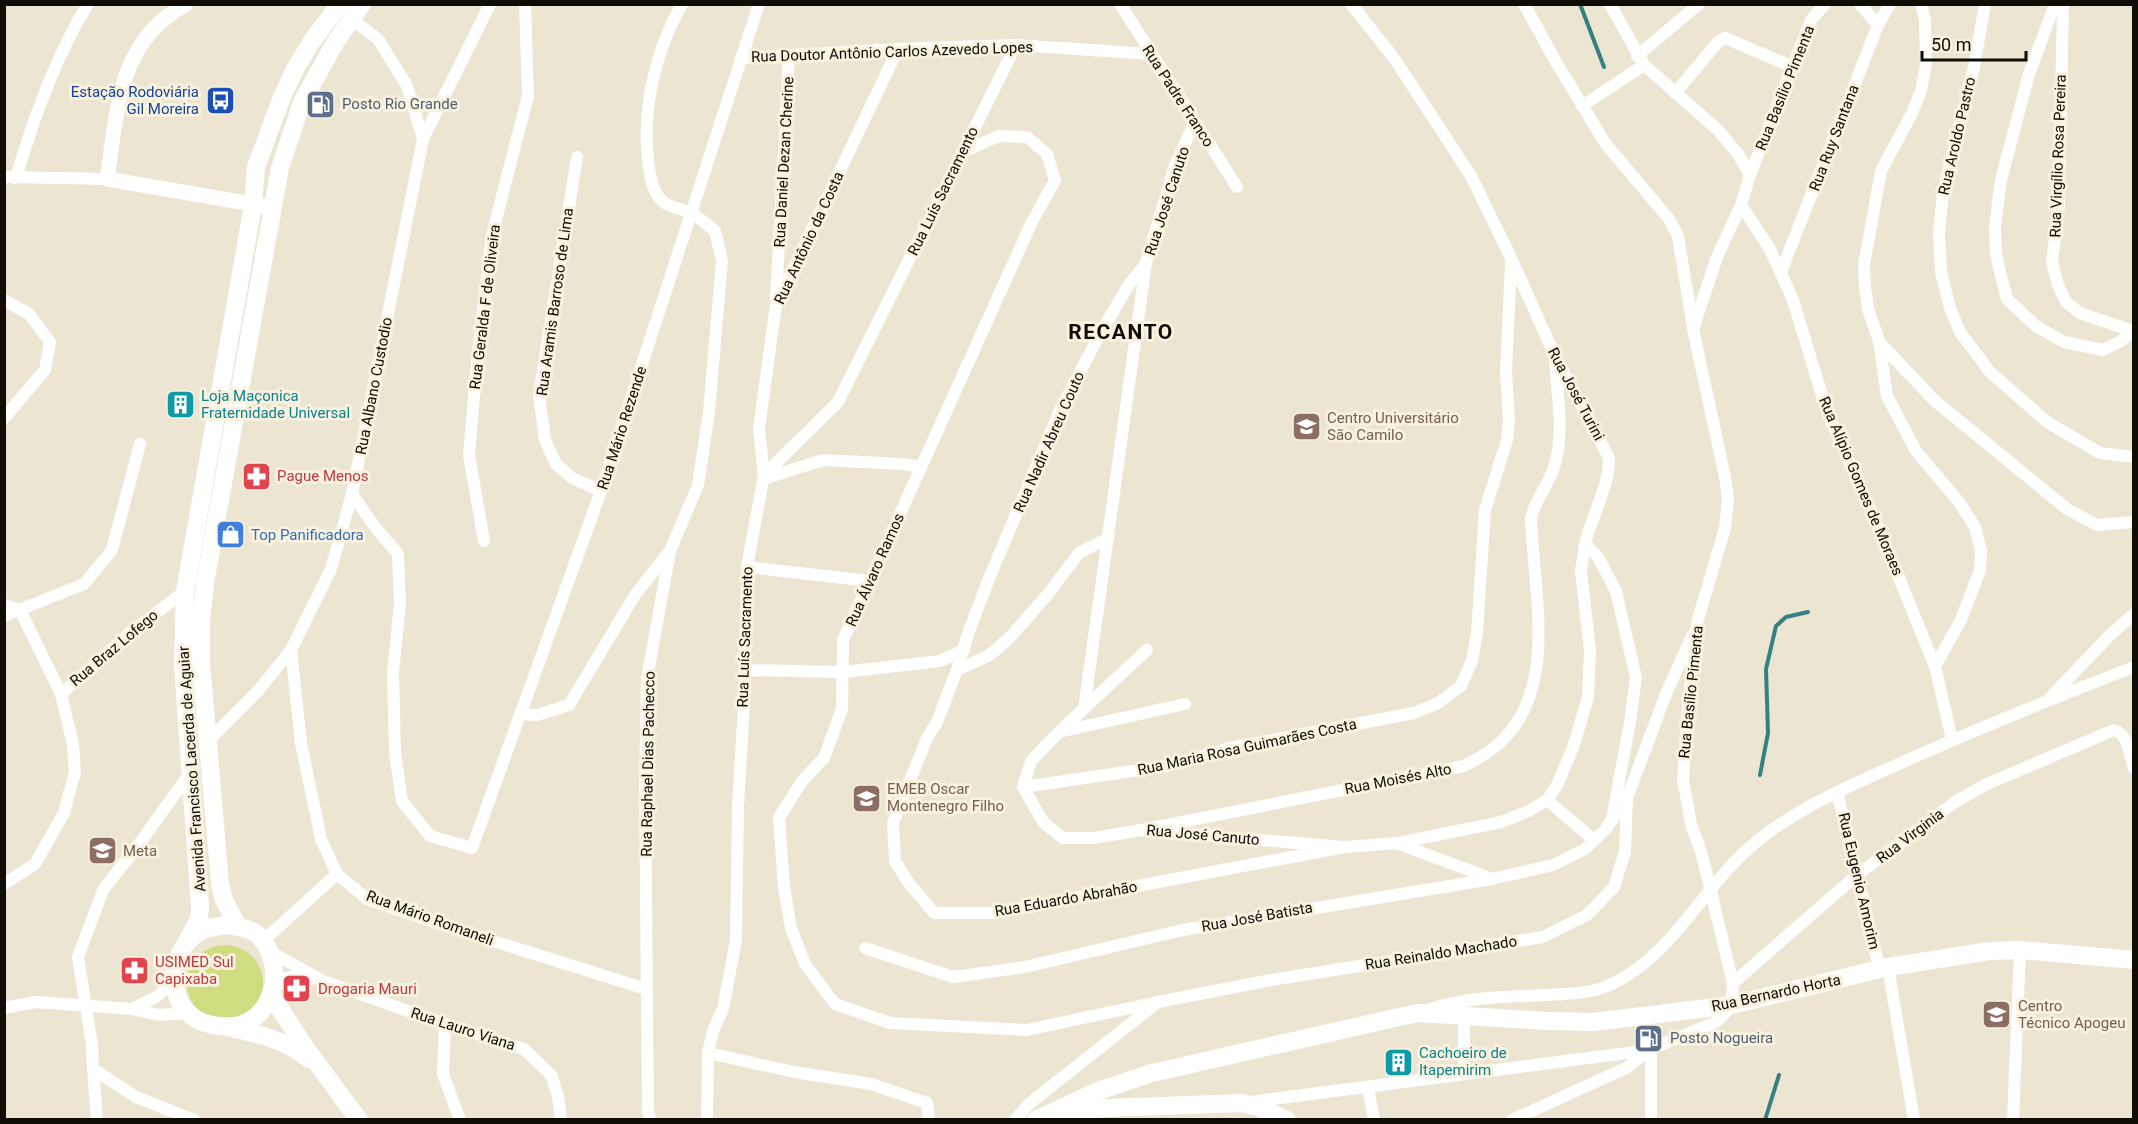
<svg xmlns="http://www.w3.org/2000/svg" width="2138" height="1124" viewBox="0 0 2138 1124" font-family="Roboto,sans-serif">
	<style>
		.green { fill: #cfdc7f }
		.lines { fill: none; stroke-linecap: round; stroke-linejoin: round }
		.stream { stroke: #368084; stroke-width: 4 }
		.minor { stroke: #fff; stroke-width: 12 }
		.tertiary { stroke: #fff; stroke-width: 15 }
		.secondary { stroke: #fff; stroke-width: 18 }
		.labels { text-anchor: middle; stroke-width: 6; stroke-linejoin: round; paint-order: stroke }
		.street-label { font-size: 15px; fill: #100d07; stroke: #f8f2df }
		.transit-label { font-size: 15px; fill: #164399; stroke: #f8f2df; text-anchor: end }
		.service-label { font-size: 15px; fill: #4e5e75; stroke: #f8f2df; text-anchor: start }
		.culture-label { font-size: 15px; fill: #0d838f; stroke: #f8f2df; text-anchor: start }
		.education-label { font-size: 15px; fill: #785e54; stroke: #f8f2df; text-anchor: start }
		.health-label { font-size: 15px; fill: #be3a42; stroke: #f8f2df; text-anchor: start }
		.shop-label { font-size: 15px; fill: #366cbe; stroke: #f8f2df; text-anchor: start }
		.district-label { font-size: 21px; font-weight: bold; letter-spacing: 1.5px; fill: #100d07; stroke: #f8f2df }
	</style>
	<rect width="100%" height="100%" fill="#ebe5d2"/>
	<!-- green -->
	<circle class="green" cx="225" cy="983" r="38"/>
	<g class="lines">
		<!-- stream -->
		<g class="stream">
			<path d="M1580,4L1604,67"/>
			<path d="M1760,775L1768,733L1766,669L1776,626L1786,617L1808,612"/>
			<path d="M1765,1120L1779,1075"/>
		</g>
		<!-- minor -->
		<g class="minor">
			<path d="M1120,4L1237,187"/>
			<path d="M1351,4L1394,58L1471,176L1511,258L1555,356L1609,458C1610,484 1591,518 1585,544L1598,557L1616,591L1636,678L1630,722L1612,819"/>
			<path d="M1524,4L1556,62L1605,143L1669,219L1678,236L1693,327"/>
			<path d="M1610,4L1644,65L1718,130L1738,154L1750,175"/>
			<path d="M1860,4L1878,25"/>
			<path d="M1921,4L1925,20L1926,64L1921,91L1911,115L1881,171L1864,265L1865,287L1868,309L1879,341L1887,396L1916,451L1959,502L1975,527L1981,551L1980,570L1961,620L1935,666"/>
			<path d="M1985,4L1974,67L1943,192L1939,234L1941,272L1950,308L1960,332L1990,372L2047,422L2100,453L2134,457"/>
			<path d="M2055,4L2029,74L2001,180L1995,226L1996,254L2001,276L2007,299L2036,326L2064,342L2103,350L2121,341L2133,331"/>
			<path d="M2063,4L2059,206L2052,262L2058,285L2066,302L2080,313L2133,331"/>
			<path d="M351,19L378,39L407,86L423,139"/>
			<path d="M1637,56L1699,4"/>
			<path d="M741,58L898,49L1016,45L1151,54"/>
			<path d="M1675,93L1718,42L1725,38L1793,67"/>
			<path d="M1582,106L1644,65"/>
			<path d="M962,152L999,136L1027,137L1047,154L1055,180L1031,224L843,640L842,709L824,758L802,781L779,818L784,887L791,928L805,964L835,1004L890,1023L1027,1030L1158,1002"/>
			<path d="M577,157L539,395L545,440L556,464L572,478L601,491"/>
			<path d="M4,177L107,179"/>
			<path d="M16,178C33,120 56,55 88,4"/>
			<path d="M1741,205L1770,249L1793,300L1827,412L1879,529L1935,666L1952,740"/>
			<path d="M1781,272L1878,25L1890,4"/>
			<path d="M776,298L789,55"/>
			<path d="M4,300L29,314L50,342L45,370L4,418"/>
			<path d="M1879,342L1935,401L2067,509L2097,525L2134,522"/>
			<path d="M764,475L759,429L776,305L898,49"/>
			<path d="M763,479L823,460L903,464L921,467"/>
			<path d="M352,494L375,527L398,554L400,604L393,672L395,753L402,801L430,836L472,848L601,491L759,4"/>
			<path d="M1108,538L1079,553L1048,594L1012,635L996,650L986,657L957,670L937,722L927,738L893,823L895,861L908,882L934,913H994L1345,847"/>
			<path d="M484,541L469,455L477,361L492,235L528,96L525,4"/>
			<path d="M747,567L870,581"/>
			<path d="M4,605L20,610L61,694L131,632L185,591"/>
			<path d="M4,616L84,584L112,550L140,444"/>
			<path d="M291,650L301,743L321,839L337,874L367,899L455,929L646,989"/>
			<path d="M745,670L844,672L940,661L964,650"/>
			<path d="M957,670L969,631L990,576L1061,408L1100,334L1128,286L1145,265"/>
			<path d="M2050,698L2109,636L2134,614"/>
			<path d="M1185,704L1059,732L1031,761L1023,787L1044,823L1063,838H1094L1141,830L1345,847L1396,843L1490,878"/>
			<path d="M1084,709L1146,263L1175,165L1195,122"/>
			<path d="M520,714L537,715L569,705L635,595L669,552"/>
			<path d="M1062,729L1147,650"/>
			<path d="M208,741L258,691L291,650L331,569L352,494L423,139L490,4"/>
			<path d="M190,773L139,844L103,890L78,957L92,1045L93,1069L136,1097L194,1120"/>
			<path d="M1023,787L1167,766L1230,748L1414,713L1438,703L1461,686L1472,661L1477,633L1485,510L1507,440L1509,419L1506,372L1511,263"/>
			<path d="M1837,792L1880,970"/>
			<path d="M1547,800L1594,840"/>
			<path d="M1141,830L1464,766C1473,761 1483,756 1491,750C1562,698 1533,592 1531,518C1535,499 1549,485 1554,467C1565,434 1557,394 1555,360"/>
			<path d="M1398,843L1501,822L1529,811L1547,800L1557,785L1573,748L1588,697L1590,650L1581,572L1585,544"/>
			<path d="M4,884L35,864L64,813L75,772L73,745L61,694"/>
			<path d="M264,940L337,874"/>
			<path d="M865,948L953,977L1025,967L1183,930L1492,879L1553,865L1585,849L1605,830L1616,814"/>
			<path d="M269,951L323,981L445,1024L524,1049L551,1075L558,1096L561,1120"/>
			<path d="M1888,967L1914,1120"/>
			<path d="M275,981L294,976L312,979"/>
			<path d="M1733,983L1857,875L1955,802L1987,784L2114,730C2128,733 2130,756 2134,768"/>
			<path d="M4,1008L35,1002L132,1009L159,1015L188,1013"/>
			<path d="M132,1009L156,997L174,982"/>
			<path d="M1424,1011C1464,997 1504,997 1545,995C1567,994 1592,994 1612,984C1674,955 1704,884 1756,842C1800,806 1852,785 1903,762C1979,728 2056,697 2134,667"/>
			<path d="M1464,1016V1074"/>
			<path d="M445,1024L443,1074L460,1120"/>
			<path d="M708,1053L794,1072L871,1084L927,1103L929,1120"/>
			<path d="M93,1069L97,1120"/>
			<path d="M1368,1087L1374,1120"/>
			<path d="M1250,1102L1650,1050"/>
			<path d="M650,1120L648,1112L645,782L647,679L670,551L698,485L709,412L722,261L715,231C708,225 701,219 693,214C684,209 671,208 663,202C651,190 650,175 648,160C642,107 656,50 682,4"/>
			<path d="M707,1120L708,1053L713,1031L723,1009L736,940L738,805L744,704L747,567L764,475L838,402L1016,45"/>
			<path d="M1015,1120L1030,1103L1158,1002L1271,980L1543,937L1587,915L1614,887L1625,852L1627,798L1666,694L1692,636"/>
			<path d="M1512,1120L1626,1068L1651,1049L1716,1022C1732,1009 1732,1003 1733,983L1702,855L1691,824L1683,779L1687,717L1697,623L1725,528L1728,499L1725,477L1693,329L1717,257L1741,205L1750,175L1811,20L1825,4"/>
			<path d="M1651,1120V1049"/>
			<path d="M2013,1120L2020,950"/>
		</g>
		<!-- tertiary -->
		<path class="tertiary" d="M186,4C173,12 159,21 150,33C116,72 115,130 107,179L264,206"/>
		<!-- secondary -->
		<g class="secondary">
			<path d="M225,925C234,926 244,927 252,931C262,936 267,945 271,956C283,990 261,1031 220,1026C208,1025 196,1021 187,1012C165,988 173,944 203,930C209,927 218,927 225,925Z"/>
			<path d="M238,927L224,900L220,884L201,662V622L205,583L280,168L302,102L335,43L362,4"/>
			<path d="M187,941L199,919L200,906L183,666L185,591L253,205L256,167L282,97L295,69L312,41L340,4"/>
			<path d="M271,995L307,1050L359,1120"/>
			<path d="M230,1028C259,1034 286,1040 309,1059"/>
			<path d="M1065,1112L1106,1108L1242,1103L1258,1107L1287,1120"/>
			<path d="M1036,1120L1098,1091L1152,1073L1417,1013L1547,1021L1593,1022L1732,1005L1888,967L1990,951L2020,950L2134,960"/>
		</g>
	</g>
	<!-- icons -->
	<defs>
		<symbol id="bus-square" viewBox="-11 -11 22 22"><rect x="-9" y="-9" width="18" height="18" rx="4" fill="#1a4fb4" stroke="#f8f2df"/><path d="M-5-6H5V4H4V6H2V4H-2V6H-4V4H-5ZM-3.5-4V0h7V-4ZM-3.5 1.2v1.5H-2V1.2ZM2 1.2v1.5H3.5V1.2Z" fill="#fff"/></symbol>
		<symbol id="fuel-square" viewBox="-11 -11 22 22"><rect x="-9" y="-9" width="18" height="18" rx="4" fill="#5c6f8a" stroke="#f8f2df"/><path d="M-5.5-6h7V0h2V4h1.3V-2.5L3-4.5l.8-.8L6-3V5H2.5V1h-1V6h-7ZM-4.2-4.7v3.2H.2V-4.7Z" fill="#fff"/></symbol>
		<symbol id="building-square" viewBox="-11 -11 22 22"><rect x="-9" y="-9" width="18" height="18" rx="4" fill="#0f9aa8" stroke="#f8f2df"/><path d="M-4-6H4V6H1V3H-1V6H-4ZM-2.5-4.3h1.7v1.8h-1.7ZM.8-4.3h1.7v1.8H.8ZM-2.5-1h1.7V.8h-1.7ZM.8-1h1.7V.8H.8Z" fill="#fff"/></symbol>
		<symbol id="university-square" viewBox="-11 -11 22 22"><rect x="-9" y="-9" width="18" height="18" rx="4" fill="#8d6e63" stroke="#f8f2df"/><path d="M0-5L7-2L0 1L-7-2ZM-4 1L0 2.5L4 1V4Q0 6-4 4Z" fill="#fff"/></symbol>
		<symbol id="pharmacy-square" viewBox="-11 -11 22 22"><rect x="-9" y="-9" width="18" height="18" rx="4" fill="#e0444e" stroke="#f8f2df"/><path d="M-2-6h4v4h4v4h-4v4h-4v-4h-4v-4h4Z" fill="#fff"/></symbol>
		<symbol id="shop-square" viewBox="-11 -11 22 22"><rect x="-9" y="-9" width="18" height="18" rx="4" fill="#3f7fe0" stroke="#f8f2df"/><path d="M-5-2.5h2.3a2.7 3.5 0 0 1 5.4 0H5L5.5 6h-11ZM-1.5-2.5h3a1.5 2.3 0 0 0-3 0Z" fill="#fff"/></symbol>
		<symbol id="school-square" viewBox="-11 -11 22 22"><rect x="-9" y="-9" width="18" height="18" rx="4" fill="#8d6e63" stroke="#f8f2df"/><path d="M0-5L7-2L0 1L-7-2ZM-4 1L0 2.5L4 1V4Q0 6-4 4Z" fill="#fff"/></symbol>
	</defs>
	<g fill-rule="evenodd">
		<use href="#bus-square" x="204" y="84" width="33" height="33"/>
		<use href="#fuel-square" x="304" y="88" width="33" height="33"/>
		<use href="#building-square" x="164" y="388" width="33" height="33"/>
		<use href="#university-square" x="1290" y="410" width="33" height="33"/>
		<use href="#pharmacy-square" x="240" y="460" width="33" height="33"/>
		<use href="#shop-square" x="214" y="518" width="33" height="33"/>
		<use href="#school-square" x="850" y="782" width="33" height="33"/>
		<use href="#school-square" x="86" y="834" width="33" height="33"/>
		<use href="#pharmacy-square" x="118" y="954" width="33" height="33"/>
		<use href="#pharmacy-square" x="280" y="972" width="33" height="33"/>
		<use href="#university-square" x="1980" y="998" width="33" height="33"/>
		<use href="#fuel-square" x="1632" y="1022" width="33" height="33"/>
		<use href="#building-square" x="1382" y="1046" width="33" height="33"/>
	</g>
	<g class="labels">
		<!-- street labels -->
		<g class="street-label">
			<text transform="translate(892 52) rotate(-2)" y="5">Rua Doutor Antônio Carlos Azevedo Lopes</text>
			<text transform="translate(1785 88) rotate(-68)" y="5">Rua Basílio Pimenta</text>
			<text transform="translate(1178 96) rotate(57)" y="5">Rua Padre Franco</text>
			<text transform="translate(1957 136) rotate(-77)" y="5">Rua Aroldo Pastro</text>
			<text transform="translate(1834 138) rotate(-69)" y="5">Rua Ruy Santana</text>
			<text transform="translate(2058 156) rotate(-88)" y="5">Rua Virgílio Rosa Pereira</text>
			<text transform="translate(784 162) rotate(-87)" y="5">Rua Daniel Dezan Cherine</text>
			<text transform="translate(943 191) rotate(-64)" y="5">Rua Luís Sacramento</text>
			<text transform="translate(1167 201) rotate(-72)" y="5">Rua José Canuto</text>
			<text transform="translate(809 238) rotate(-65)" y="5">Rua Antônio da Costa</text>
			<text transform="translate(555 302) rotate(-82)" y="5">Rua Aramis Barroso de Lima</text>
			<text transform="translate(485 307) rotate(-83)" y="5">Rua Geralda F de Oliveira</text>
			<text transform="translate(374 386) rotate(-79)" y="5">Rua Albano Custodio</text>
			<text transform="translate(1576 394) rotate(62)" y="5">Rua José Turini</text>
			<text transform="translate(622 428) rotate(-72)" y="5">Rua Mário Rezende</text>
			<text transform="translate(1049 442) rotate(-66)" y="5">Rua Nadir Abreu Couto</text>
			<text transform="translate(1861 486) rotate(67)" y="5">Rua Alípio Gomes de Moraes</text>
			<text transform="translate(875 570) rotate(-66)" y="5">Rua Álvaro Ramos</text>
			<text transform="translate(745 637) rotate(-88)" y="5">Rua Luís Sacramento</text>
			<text transform="translate(114 648) rotate(-40)" y="5">Rua Braz Lofego</text>
			<text transform="translate(1691 692) rotate(-84)" y="5">Rua Basílio Pimenta</text>
			<text transform="translate(1247 747) rotate(-12)" y="5">Rua Maria Rosa Guimarães Costa</text>
			<text transform="translate(648 764) rotate(-89)" y="5">Rua Raphael Dias Pachecco</text>
			<text transform="translate(192 769) rotate(-94)" y="5">Avenida Francisco Lacerda de Aguiar</text>
			<text transform="translate(1398 779) rotate(-11)" y="5">Rua Moisés Alto</text>
			<text transform="translate(1203 835) rotate(5)" y="5">Rua José Canuto</text>
			<text transform="translate(1910 836) rotate(-37)" y="5">Rua Virginia</text>
			<text transform="translate(1859 881) rotate(77)" y="5">Rua Eugenio Amorim</text>
			<text transform="translate(1066 899) rotate(-10)" y="5">Rua Eduardo Abrahão</text>
			<text transform="translate(1257 917) rotate(-10)" y="5">Rua José Batista</text>
			<text transform="translate(430 918) rotate(20)" y="5">Rua Mário Romaneli</text>
			<text transform="translate(1441 953) rotate(-9)" y="5">Rua Reinaldo Machado</text>
			<text transform="translate(1776 993) rotate(-12)" y="5">Rua Bernardo Horta</text>
			<text transform="translate(463 1029) rotate(18)" y="5">Rua Lauro Viana</text>
		</g>
		<!-- transit labels -->
		<g class="transit-label">
			<text x="199" y="97">Estação Rodoviária<tspan x="199" dy="17">Gil Moreira</tspan></text>
		</g>
		<!-- service labels -->
		<g class="service-label">
			<text x="342" y="109">Posto Rio Grande</text>
			<text x="1670" y="1043">Posto Nogueira</text>
		</g>
		<!-- culture labels -->
		<g class="culture-label">
			<text x="201" y="401">Loja Maçonica<tspan x="201" dy="17">Fraternidade Universal</tspan></text>
			<text x="1419" y="1058">Cachoeiro de<tspan x="1419" dy="17">Itapemirim</tspan></text>
		</g>
		<!-- education labels -->
		<g class="education-label">
			<text x="1327" y="423">Centro Universitário<tspan x="1327" dy="17">São Camilo</tspan></text>
			<text x="887" y="794">EMEB Oscar<tspan x="887" dy="17">Montenegro Filho</tspan></text>
			<text x="123" y="856">Meta</text>
			<text x="2018" y="1011">Centro<tspan x="2018" dy="17">Técnico Apogeu</tspan></text>
		</g>
		<!-- health labels -->
		<g class="health-label">
			<text x="277" y="481">Pague Menos</text>
			<text x="155" y="967">USIMED Sul<tspan x="155" dy="17">Capixaba</tspan></text>
			<text x="318" y="994">Drogaria Mauri</text>
		</g>
		<!-- shop labels -->
		<g class="shop-label">
			<text x="251" y="540">Top Panificadora</text>
		</g>
		<!-- district labels -->
		<g class="district-label">
			<text x="1121" y="339">RECANTO</text>
		</g>
	</g>
	<!-- border -->
	<rect width="2138" height="1124" fill="none" stroke="#100d07" stroke-width="12"/>
	<!-- scale -->
	<path d="M1922 51v9h104v-9" fill="none" stroke="#100d07" stroke-width="3"/>
	<text x="1931" y="51" font-size="18" fill="#100d07" stroke="#f8f2df" stroke-width="4.5" paint-order="stroke">50 m</text>
</svg>
